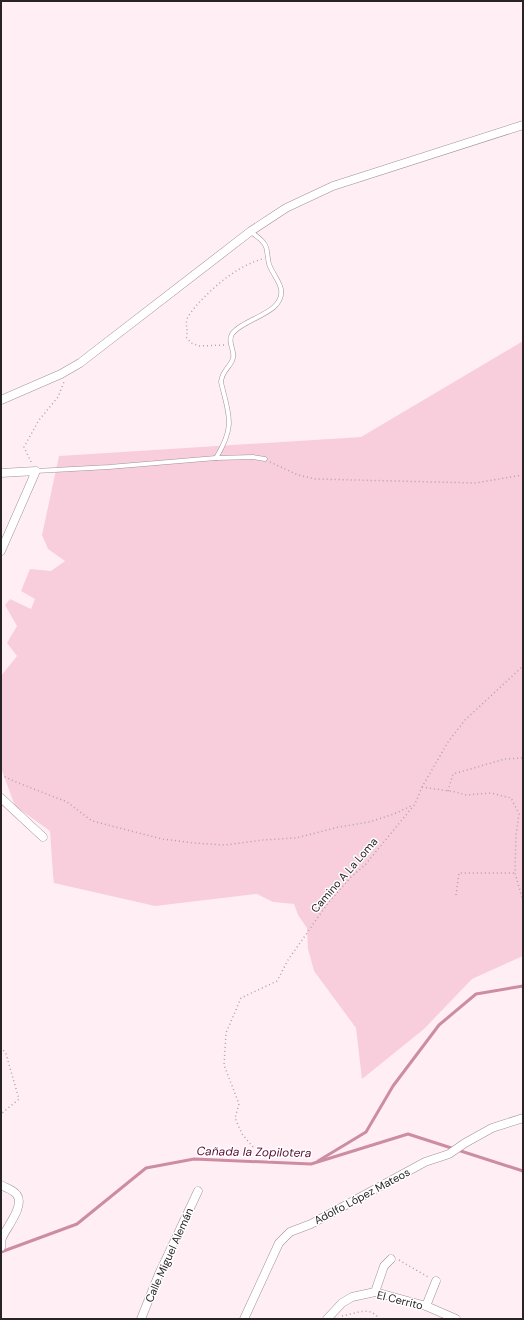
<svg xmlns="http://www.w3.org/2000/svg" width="524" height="1320" viewBox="0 0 524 1320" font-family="'DM Sans',sans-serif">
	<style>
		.green { fill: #f9cedc }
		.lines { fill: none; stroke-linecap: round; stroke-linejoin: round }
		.stream { stroke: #cc8da3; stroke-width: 3 }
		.lane-casing { stroke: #a09296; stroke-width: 5 }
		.street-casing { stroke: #a09296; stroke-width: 9 }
		.path { stroke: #aea3a6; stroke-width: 1.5; stroke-dasharray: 1 3; stroke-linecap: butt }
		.lane { stroke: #fff; stroke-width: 4 }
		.street { stroke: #fff; stroke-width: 8 }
		.labels { text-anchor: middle; stroke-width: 3; stroke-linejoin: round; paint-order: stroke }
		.street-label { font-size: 11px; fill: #282324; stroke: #fff }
		.water-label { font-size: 12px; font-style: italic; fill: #590e32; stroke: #fff }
	</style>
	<rect width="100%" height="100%" fill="#ffeff4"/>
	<!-- green -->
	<path class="green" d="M523,341V956L472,979L424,1029L362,1079L356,1028L314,971L308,949L307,928L298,915L294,904L273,902L257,894L155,906L54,883L53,875L50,831L15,806L1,768V676L17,656L7,643L17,626L5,605L10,599L31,609L35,599L21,591L30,569L51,571L65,561L48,549L42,535L59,456L361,437Z"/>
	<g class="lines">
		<!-- stream -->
		<g class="stream">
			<path d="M318,1161L366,1132L393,1086L439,1025L476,994L523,986"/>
			<path d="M1,1252L77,1224L146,1168L194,1159L311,1164L408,1134L523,1171"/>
		</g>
		<defs>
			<g id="lane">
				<path d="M216,458C236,425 229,416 221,382C222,370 231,367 233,358C235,349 227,343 232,334C243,318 285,314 281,289C279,280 272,273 269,264C268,260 268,257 267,252C267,243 258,237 251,232"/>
				<path d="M36,471L109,467L216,458L253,457L265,459"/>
			</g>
			<g id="street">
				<path d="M1,400L61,374L80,363L251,231L286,208L333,186L523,125"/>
				<path d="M1,473L36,471L1,551"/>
				<path d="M1,798L43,837"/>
				<path d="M1,1185C6,1188 14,1190 17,1195C25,1206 6,1228 2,1238C1,1241 1,1244 1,1247"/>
				<path d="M375,1292L384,1266L391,1259"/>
				<path d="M426,1306L436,1281"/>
				<path d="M141,1319L159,1274L198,1191"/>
				<path d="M244,1319L279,1243L290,1232L311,1224L425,1162L449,1154L465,1143L492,1128L523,1118"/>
				<path d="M327,1319L342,1303L352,1297L375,1292L426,1306L456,1319"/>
			</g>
		</defs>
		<!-- lane casing -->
		<use href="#lane" class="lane-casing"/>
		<!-- street casing -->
		<use href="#street" class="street-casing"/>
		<!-- path -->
		<g class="path">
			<path d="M224,345L200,346L191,343L186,337C189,329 185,326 187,319C189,314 193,310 196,306C214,286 236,267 262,259"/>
			<path d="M31,462L24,447L39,420L58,397L64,382"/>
			<path d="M270,462L298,475L315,479L475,483L523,475"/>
			<path d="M1,775L16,782L67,802L92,821L162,839L194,843L225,845L263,840L296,838L339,827L369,822L394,814L413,805"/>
			<path d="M422,787L456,792L466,795L491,793L511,798L519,814L516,835L515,873L523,901"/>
			<path d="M448,791L453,774L505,759L523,758"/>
			<path d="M456,895L459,873H515"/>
			<path d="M1,1047L6,1054L19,1099L1,1114"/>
			<path d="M253,1147L242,1134L235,1118L239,1104L224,1065L226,1033L241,998L277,981L288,960L328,903L351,877L365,865L415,804L422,787L448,742L465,720L523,666"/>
			<path d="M399,1260L428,1277"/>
			<path d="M342,1316C355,1314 370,1305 379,1319"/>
		</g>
		<!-- lane -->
		<use href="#lane" class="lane"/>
		<!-- street -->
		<use href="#street" class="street"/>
	</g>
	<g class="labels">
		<!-- street labels -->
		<g class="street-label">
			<text transform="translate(344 875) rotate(-49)" y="4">Camino A La Loma</text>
			<text transform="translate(362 1196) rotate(-28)" y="4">Adolfo López Mateos</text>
			<text transform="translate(169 1255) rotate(-66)" y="4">Calle Miguel Alemán</text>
			<text transform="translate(400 1300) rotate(14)" y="4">El Cerrito</text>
		</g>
		<!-- water labels -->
		<g class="water-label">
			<text transform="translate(254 1152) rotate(1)" y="4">Cañada la Zopilotera</text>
		</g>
	</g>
	<!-- border -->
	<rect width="524" height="1320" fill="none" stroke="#282324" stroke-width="4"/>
</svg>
